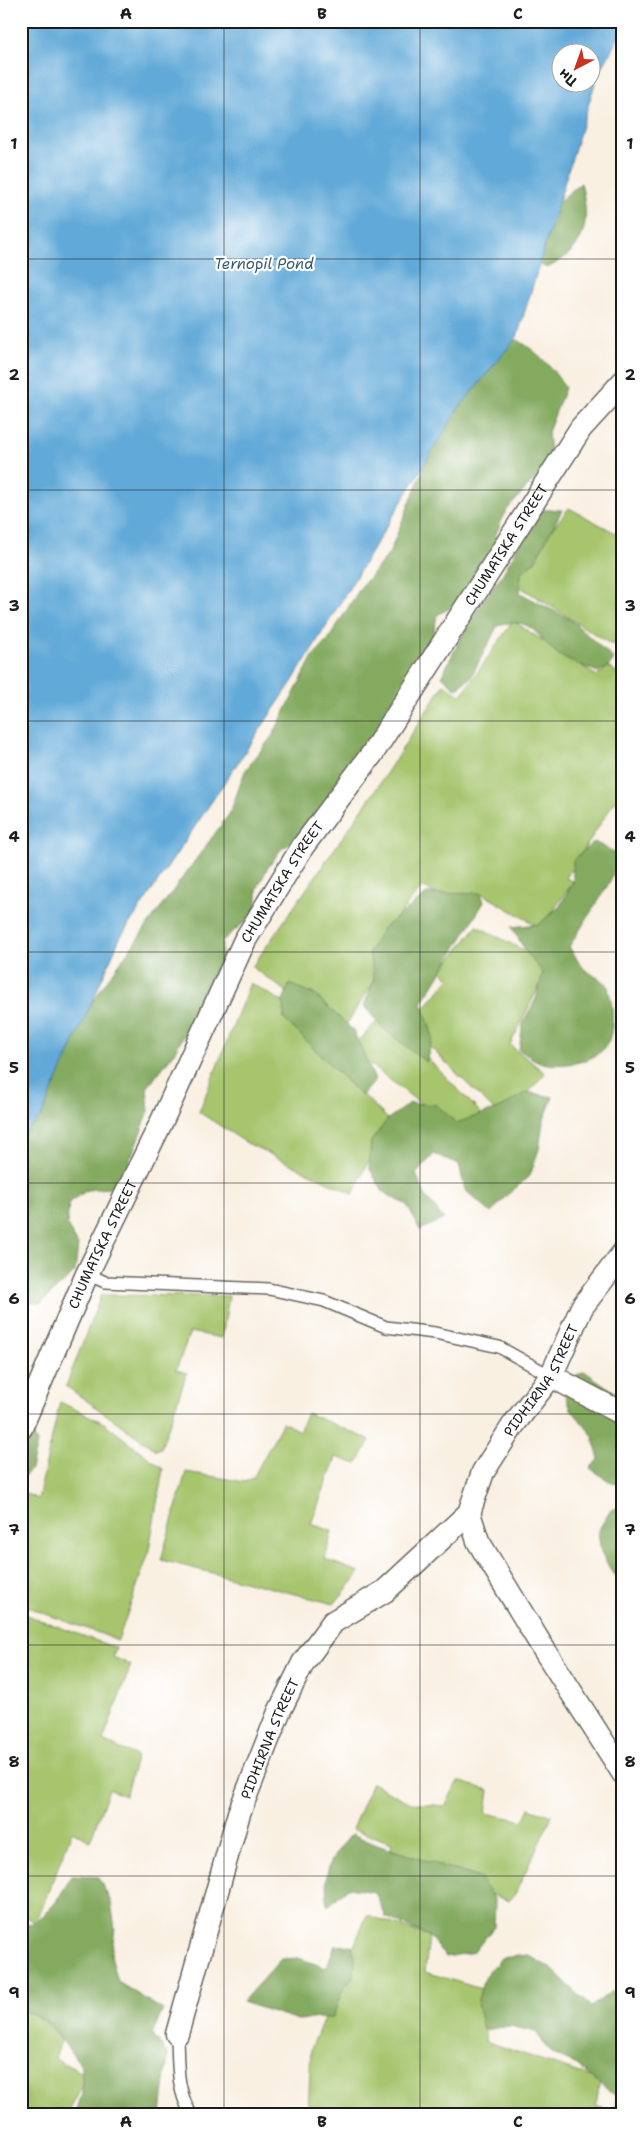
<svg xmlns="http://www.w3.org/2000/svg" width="644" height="2135" viewBox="0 0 644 2135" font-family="'Shantell Sans',sans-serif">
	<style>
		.green { fill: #a6c56d; stroke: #617044 }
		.forest { fill: #84aa60; stroke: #50633e }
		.water { fill: #60a9d8; stroke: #3e627a; fill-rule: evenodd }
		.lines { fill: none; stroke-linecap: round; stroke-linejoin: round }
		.service-casing { stroke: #696661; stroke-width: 14 }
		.minor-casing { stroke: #696661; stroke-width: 25 }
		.service { stroke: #fff; stroke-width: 11 }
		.minor { stroke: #fff; stroke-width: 22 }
		.grid { fill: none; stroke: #1c1c1c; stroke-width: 1; stroke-opacity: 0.55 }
		.labels { text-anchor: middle; stroke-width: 4.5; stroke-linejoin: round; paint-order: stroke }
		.street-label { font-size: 14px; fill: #1c1c1c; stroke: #fff }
		.water-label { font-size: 15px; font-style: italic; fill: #3b5b71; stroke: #fff }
		.neatline { fill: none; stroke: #1c1c1c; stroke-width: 2 }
		.grid-label { font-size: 16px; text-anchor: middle; font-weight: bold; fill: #1c1c1c }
	</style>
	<rect width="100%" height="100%" fill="#fff"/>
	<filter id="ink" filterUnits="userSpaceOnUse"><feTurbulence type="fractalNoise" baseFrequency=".02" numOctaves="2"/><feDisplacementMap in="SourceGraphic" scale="10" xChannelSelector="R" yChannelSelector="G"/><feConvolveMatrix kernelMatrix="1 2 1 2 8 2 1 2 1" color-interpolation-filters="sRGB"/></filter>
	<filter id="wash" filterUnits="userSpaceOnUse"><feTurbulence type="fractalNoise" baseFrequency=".0096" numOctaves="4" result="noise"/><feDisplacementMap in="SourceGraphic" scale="20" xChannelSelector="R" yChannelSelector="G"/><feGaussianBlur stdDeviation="1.12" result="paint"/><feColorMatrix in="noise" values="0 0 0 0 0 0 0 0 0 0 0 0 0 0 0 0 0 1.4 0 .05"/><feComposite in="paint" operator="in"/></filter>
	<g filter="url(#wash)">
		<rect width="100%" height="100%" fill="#f9f0e2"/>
		<!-- green -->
		<g class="green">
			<path d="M569,508L623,537V635L621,634L612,645L511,581Z"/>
			<path d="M513,621L597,676L608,667L623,676V788L566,878L573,882L541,928L481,893L466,914L423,886L369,951L385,965L342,1031L252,967L375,791L444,684L461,696Z"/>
			<path d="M477,926L550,964L510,1045L545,1073L505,1121L409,1026L449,979L442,970Z"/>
			<path d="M250,983L283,1002L284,1019L388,1119L353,1194L245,1142L199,1112Z"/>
			<path d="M384,1014L481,1113L460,1135L351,1049Z"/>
			<path d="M101,1295L229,1296L222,1338L190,1332L176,1370L187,1373L161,1448L156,1450L66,1386Z"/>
			<path d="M60,1402L104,1423L163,1469L148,1555L118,1640L21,1605V1495L22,1492L38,1499Z"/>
			<path d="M307,1413L370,1440L357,1464L336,1457L311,1524L332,1531L325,1559L360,1573L334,1604L161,1560L186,1472L245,1482L253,1478L283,1422L299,1431Z"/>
			<path d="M21,1613L116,1648L113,1657L131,1665L103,1741L137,1756L125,1796L109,1789L90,1841L72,1831L36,1923L21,1913Z"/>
			<path d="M458,1781L489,1790L486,1813L523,1821L529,1808L552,1816L515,1894L509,1901L389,1857L392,1843L352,1829L372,1783L411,1803L445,1806Z"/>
			<path d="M367,1915L429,1936L425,1972L485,1990V2041L600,2080L596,2106L623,2114H308L311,2049Z"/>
			<path d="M21,2008L64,2032L55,2059L87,2075L68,2114H21Z"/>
		</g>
		<!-- forest -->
		<g class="forest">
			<path d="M581,183C591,224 586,249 547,268L521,256L540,217Z"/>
			<path d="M518,340C539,353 552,367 565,388L548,432L550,454L539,474L506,511L496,534L487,578L473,596L437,615L429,660L322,826L281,849L267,869L257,889V912L222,941L221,964L196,1013L174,1053L147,1088L149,1111L125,1172L110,1188L87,1190L69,1203L67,1225L78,1245L75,1272L41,1303L21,1302V1131L66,1041L103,986L230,813L245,771L273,735L313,656L328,640L361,587L389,554L423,470L434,427L496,344Z"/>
			<path d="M543,510H562L535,561L521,573L520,593L571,620L614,659L608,667L598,672C586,667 572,663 562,657C536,640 536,615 498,625L471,677L456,689L442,676L468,623L502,575L531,525Z"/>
			<path d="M594,842L618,854L611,880L569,947L584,969L607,984C612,1002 615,1019 610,1037C604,1062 564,1068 543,1063C535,1061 526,1054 519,1050L523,1023L536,999L543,973L526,952L512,927L539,924L560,906L573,882V860Z"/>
			<path d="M481,893L484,902L422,1003L433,1037L426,1062L383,1028L364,1006L374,980L369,952L383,928L427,894Z"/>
			<path d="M289,984L314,994L353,1030L375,1080L361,1096L284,1019L283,1002Z"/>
			<path d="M526,1092L553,1097L543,1122L539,1149L530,1176L508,1194L491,1213L465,1190L459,1164L434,1154L416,1174L426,1197L444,1219L420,1230L407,1205L383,1192L369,1168L371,1141L388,1119L410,1103L437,1105L456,1123L503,1107Z"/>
			<path d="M584,1371L623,1398V1485L612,1483L590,1468L599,1460L593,1436L571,1409L564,1392L570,1379Z"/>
			<path d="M21,1409L37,1443L31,1469L21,1480Z"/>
			<path d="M623,1505V1577L613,1574L601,1552L598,1531L611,1510Z"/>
			<path d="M352,1834L377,1845L480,1878L495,1900L494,1927L474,1952L446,1957L429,1936L386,1917L375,1892L348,1888L328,1906C323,1869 328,1861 352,1834Z"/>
			<path d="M72,1876L98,1877L111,1902L115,1929L111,1956L118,1982L163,2010L152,2034L168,2055L161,2114H76L82,2093V2066L48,2023L21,2008V1924L36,1923L56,1902Z"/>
			<path d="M352,1945L355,1963L354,1976L342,1991L333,2017L298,2020L242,2002L281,1959L299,1958L326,1968L335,1946Z"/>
			<path d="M528,1955L552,1969L591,2007L612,1991L623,2010V2114H613L617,2097L575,2064L551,2053L536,2032L510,2026L483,2030L477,2003L484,1978L501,1958Z"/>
		</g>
		<!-- water -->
		<path class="water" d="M21,21H623L619,36L596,80L517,337L458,409L292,682L120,938L41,1117L21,1136ZM562,52H592V82H562Z"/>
	</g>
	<g filter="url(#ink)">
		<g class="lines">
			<defs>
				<g id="service">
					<path d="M87,1274L105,1282L269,1289L324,1301L386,1327L435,1333L499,1347L551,1376"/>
					<path d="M177,2034C178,2062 176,2089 191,2114"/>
				</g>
				<g id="minor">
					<path d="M551,1376L623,1414"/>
					<path id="s1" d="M21,1428L87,1274L161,1123L245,940L303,846L372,754L581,428L623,382"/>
					<path d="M469,1513L478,1541L543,1648L623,1773"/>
					<path id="s2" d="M177,2034L239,1813L279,1712L303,1663L333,1622L385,1591L469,1513L483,1472L514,1424L551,1376L582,1307L623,1253"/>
				</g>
			</defs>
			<!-- service casing -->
			<use href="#service" class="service-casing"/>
			<!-- minor casing -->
			<use href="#minor" class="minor-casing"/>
			<!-- service -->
			<use href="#service" class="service"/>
			<!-- minor -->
			<use href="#minor" class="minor"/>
		</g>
	</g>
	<!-- grid -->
	<path class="grid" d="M224,21V2114M420,21V2114M21,259H623M21,490H623M21,721H623M21,952H623M21,1183H623M21,1414H623M21,1645H623M21,1876H623"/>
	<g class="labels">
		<!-- street labels -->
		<g class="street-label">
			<text dy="5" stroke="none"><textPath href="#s1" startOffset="1011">CHUMATSKA STREET</textPath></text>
			<text dy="5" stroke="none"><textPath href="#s1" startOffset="606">CHUMATSKA STREET</textPath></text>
			<text dy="5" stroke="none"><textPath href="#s1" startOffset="201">CHUMATSKA STREET</textPath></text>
			<text dy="5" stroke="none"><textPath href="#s2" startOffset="771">PIDHIRNA STREET</textPath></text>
			<text dy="5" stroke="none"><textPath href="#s2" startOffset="310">PIDHIRNA STREET</textPath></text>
		</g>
		<!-- water labels -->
		<g class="water-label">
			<text x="264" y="269">Ternopil Pond</text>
		</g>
	</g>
	<!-- margin -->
	<rect width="644" height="2135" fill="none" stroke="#fff" stroke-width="55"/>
	<!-- north arrow -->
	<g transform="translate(576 68) rotate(221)"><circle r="24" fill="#ffffff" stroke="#a4a4a4"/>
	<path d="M0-4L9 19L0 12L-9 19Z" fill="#c8321e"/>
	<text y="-8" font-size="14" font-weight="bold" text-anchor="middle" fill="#1c1c1c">Пн</text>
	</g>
	<rect x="28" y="28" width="588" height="2080" class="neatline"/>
	<g class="grid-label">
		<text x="126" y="19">A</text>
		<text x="322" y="19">B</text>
		<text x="518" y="19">C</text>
		<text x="14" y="149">1</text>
		<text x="630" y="149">1</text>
		<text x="14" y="380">2</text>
		<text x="630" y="380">2</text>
		<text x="14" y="611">3</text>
		<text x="630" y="611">3</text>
		<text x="14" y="842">4</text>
		<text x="630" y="842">4</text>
		<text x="14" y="1073">5</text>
		<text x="630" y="1073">5</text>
		<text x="14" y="1304">6</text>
		<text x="630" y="1304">6</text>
		<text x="14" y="1535">7</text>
		<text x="630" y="1535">7</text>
		<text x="14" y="1767">8</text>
		<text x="630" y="1767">8</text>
		<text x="14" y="1998">9</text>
		<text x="630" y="1998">9</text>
		<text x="126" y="2127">A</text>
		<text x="322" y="2127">B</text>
		<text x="518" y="2127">C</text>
	</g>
</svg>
